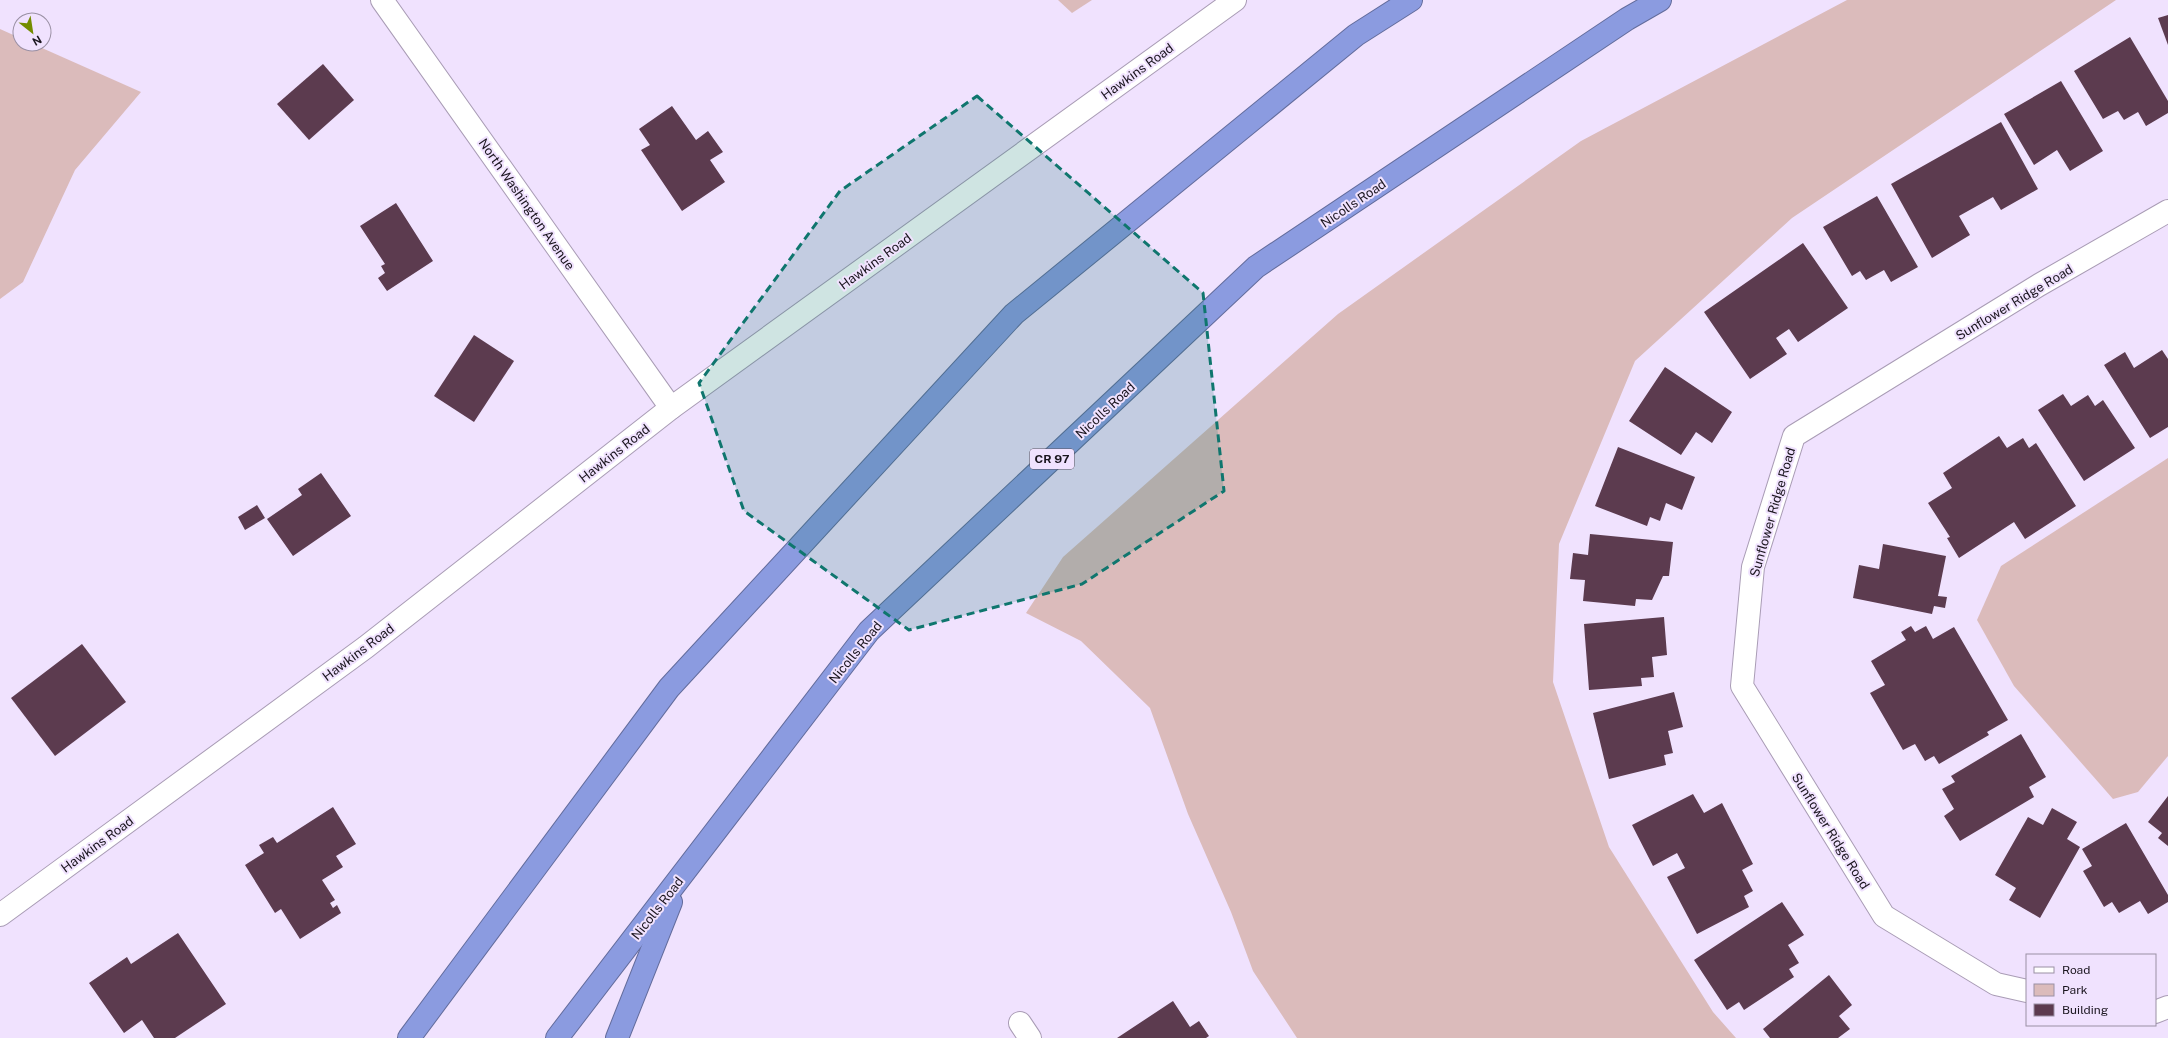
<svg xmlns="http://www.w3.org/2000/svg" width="2168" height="1038" viewBox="0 0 2168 1038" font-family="'Public Sans',sans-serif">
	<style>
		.green { fill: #dbbbbb }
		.building { fill: #5c3b4f }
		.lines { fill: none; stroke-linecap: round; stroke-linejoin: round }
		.minor-casing { stroke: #a99cb5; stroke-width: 24 }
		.highway-casing { stroke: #636c9c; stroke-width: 24 }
		.minor { stroke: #fff; stroke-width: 22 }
		.highway { stroke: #8b9be0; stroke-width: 22 }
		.marked { fill: #0f766e; fill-opacity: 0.2; stroke: #0f766e; stroke-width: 3; stroke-dasharray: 8 5; stroke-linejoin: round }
		.labels { text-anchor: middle; stroke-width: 4; stroke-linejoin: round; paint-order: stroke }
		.shield { fill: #f0e2fe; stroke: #5a5261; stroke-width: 1 }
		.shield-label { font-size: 12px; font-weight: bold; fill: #1a151e }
		.street-label { font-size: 13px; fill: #1a151e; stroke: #f0e2fe }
	</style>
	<rect width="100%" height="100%" fill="#f0e2fe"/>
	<!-- green -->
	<g class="green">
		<path d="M1058,0H1092L1072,13Z"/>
		<path d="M1847,0H2116L1792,218L1635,361L1559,544L1553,682L1609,847L1713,1012L1736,1038H1297L1253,971L1231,912L1188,814L1150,708L1081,641L1026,613L1063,557L1338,314L1581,141Z"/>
		<path d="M0,29L20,38V44H33L141,92L75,170L23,282L0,299Z"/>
		<path d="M2168,458V756L2138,792L2113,799L2014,686L1977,620L2001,566Z"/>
	</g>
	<!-- building -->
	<g class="building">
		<path d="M2168,15V45L2158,18Z"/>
		<path d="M2130,37L2168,101V113L2146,126L2138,112L2124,120L2118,111L2103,119L2074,71Z"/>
		<path d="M323,64L354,100L309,140L277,104Z"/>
		<path d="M2061,81L2103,151L2070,171L2057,150L2034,165L2004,114Z"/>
		<path d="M672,106L696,140L708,131L723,152L710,160L725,182L682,211L641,150L650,145L639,129Z"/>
		<path d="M2001,122L2038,189L2001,210L1993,197L1959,216L1970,235L1932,258L1891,184Z"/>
		<path d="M1877,196L1918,267L1891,282L1884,270L1866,280L1860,271L1852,276L1823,227Z"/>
		<path d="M396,203L433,261L387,291L378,278L385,273L381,266L385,264L360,226Z"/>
		<path d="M1803,243L1848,308L1798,342L1789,329L1776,338L1787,354L1750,379L1704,312Z"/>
		<path d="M474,335L514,361L474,422L434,396Z"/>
		<path d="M2162,350L2168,359V427L2150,438L2104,365L2125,352L2134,368Z"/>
		<path d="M1665,367L1732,412L1712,443L1696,432L1681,455L1629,421Z"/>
		<path d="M2063,394L2071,406L2088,395L2095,406L2103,400L2135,448L2084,481L2038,410Z"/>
		<path d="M1999,436L2007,448L2023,438L2029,448L2036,443L2076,506L2025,539L2014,522L1959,558L1947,538L1950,537L1928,503L1952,488L1943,473Z"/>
		<path d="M1618,447L1695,477L1682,510L1666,503L1660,521L1650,517L1647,526L1595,506Z"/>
		<path d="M321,473L351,516L293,556L267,519L302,495L298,489Z"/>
		<path d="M257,505L265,518L245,530L238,517Z"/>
		<path d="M1590,534L1673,542L1669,576H1663L1652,600L1636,599L1635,606L1583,601L1585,580L1570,579L1573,553L1588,555Z"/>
		<path d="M1883,544L1946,556L1938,596L1947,597L1945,608L1934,606L1932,614L1853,598L1859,565L1879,569Z"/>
		<path d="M1664,617L1667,655L1652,657L1654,677L1641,678L1642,686L1589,690L1584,624Z"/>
		<path d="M1911,626L1915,632L1926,626L1933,639L1954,627L2008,720L1987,732L1989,735L1939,764L1934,756L1925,761L1915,744L1903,750L1870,693L1885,685L1871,661L1906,640L1901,632Z"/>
		<path d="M82,644L126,702L55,756L11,698Z"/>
		<path d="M1674,692L1683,727L1668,731L1673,753L1664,755L1666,765L1609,779L1593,713Z"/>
		<path d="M2021,734L2046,777L2029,787L2034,797L1960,841L1944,816L1954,809L1942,789L1955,782L1951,776Z"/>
		<path d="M1693,794L1704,813L1722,803L1753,864L1742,870L1753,891L1744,896L1749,907L1697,934L1667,877L1685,868L1677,853L1653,866L1632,825Z"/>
		<path d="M2168,796V846L2158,838L2162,833L2148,822Z"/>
		<path d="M333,807L356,844L336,856L343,867L322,880L335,900L330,903L333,908L337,905L341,913L300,939L281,909L275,913L245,865L264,853L259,845L273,837L277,843Z"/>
		<path d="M2052,808L2077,822L2067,839L2080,847L2040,918L2009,900L2016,888L1995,875L2028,817L2043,825Z"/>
		<path d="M2126,823L2168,895V902L2148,914L2140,901L2119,913L2112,902L2104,907L2083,871L2092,866L2082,849Z"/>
		<path d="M1782,902L1804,935L1788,945L1799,963L1789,969L1794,977L1744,1010L1739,1002L1727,1010L1694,960Z"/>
		<path d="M178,933L226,1004L175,1038H154L142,1020L124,1033L89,983L127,957L131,964Z"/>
		<path d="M1829,975L1852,1005L1839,1016L1850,1029L1838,1038H1770L1763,1029Z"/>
		<path d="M1173,1001L1190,1027L1199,1021L1209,1036L1206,1038H1117Z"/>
	</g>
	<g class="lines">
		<defs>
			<g id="minor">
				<path d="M382,0L671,408"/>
				<path d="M0,915L366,647L671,408L1235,0"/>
				<path d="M2027,991L1996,984L1884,916L1742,686L1753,567L1794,436L2039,285L2168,211"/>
				<path d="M2155,1012L2168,1007"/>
				<path d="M1020,1023L1030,1038"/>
			</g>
			<g id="highway">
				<path d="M409,1038L669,688L1014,314L1356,35L1411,0"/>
				<path d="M557,1038L869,631L1256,267L1627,19L1660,0"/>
				<path d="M617,1038L671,902"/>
			</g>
		</defs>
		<!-- minor casing -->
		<use href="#minor" class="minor-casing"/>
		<!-- highway casing -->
		<use href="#highway" class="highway-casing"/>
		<!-- minor -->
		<use href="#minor" class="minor"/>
		<!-- highway -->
		<use href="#highway" class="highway"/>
	</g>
	<!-- marked area -->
	<path class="marked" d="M977,96L1203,293L1224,491L1082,584L909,630L744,511L699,383L840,191Z"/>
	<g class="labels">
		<!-- shield labels -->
		<rect class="shield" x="1030" y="449" width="44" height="20" rx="3"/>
		<g class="shield-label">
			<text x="1052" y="463">CR 97</text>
		</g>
		<!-- street labels -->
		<g class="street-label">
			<text transform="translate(1137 71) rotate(-36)" y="5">Hawkins Road</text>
			<text transform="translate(1353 203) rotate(-34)" y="5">Nicolls Road</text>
			<text transform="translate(527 204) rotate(55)" y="5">North Washington Avenue</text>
			<text transform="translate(875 261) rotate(-36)" y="5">Hawkins Road</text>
			<text transform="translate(2014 302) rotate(-31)" y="5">Sunflower Ridge Road</text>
			<text transform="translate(1105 410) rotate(-43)" y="5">Nicolls Road</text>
			<text transform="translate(614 453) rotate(-38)" y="5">Hawkins Road</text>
			<text transform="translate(1772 512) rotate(-74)" y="5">Sunflower Ridge Road</text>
			<text transform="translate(358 652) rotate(-37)" y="5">Hawkins Road</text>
			<text transform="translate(855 652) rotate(-51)" y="5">Nicolls Road</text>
			<text transform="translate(1831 831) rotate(58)" y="5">Sunflower Ridge Road</text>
			<text transform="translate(97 844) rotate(-36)" y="5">Hawkins Road</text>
			<text transform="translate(657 908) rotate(-52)" y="5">Nicolls Road</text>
		</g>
	</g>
	<!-- legend -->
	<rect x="2026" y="954" width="130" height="72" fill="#f0e2fe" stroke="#9a90a4"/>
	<rect x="2034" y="967" width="20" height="6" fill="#ffffff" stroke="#9a90a4"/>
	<text x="2062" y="974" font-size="12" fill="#1a151e">Road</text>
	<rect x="2034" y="984" width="20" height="12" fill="#dbbbbb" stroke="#9a90a4"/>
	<text x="2062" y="994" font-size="12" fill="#1a151e">Park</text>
	<rect x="2034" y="1004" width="20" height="12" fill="#5c3b4f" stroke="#9a90a4"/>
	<text x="2062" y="1014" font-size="12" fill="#1a151e">Building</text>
	<!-- north arrow -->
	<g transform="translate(32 32) rotate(150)"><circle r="19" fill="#f0e2fe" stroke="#9a90a4"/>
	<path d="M0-3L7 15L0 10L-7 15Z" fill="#748c00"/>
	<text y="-6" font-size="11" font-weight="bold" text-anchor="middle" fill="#1a151e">N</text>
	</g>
</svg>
